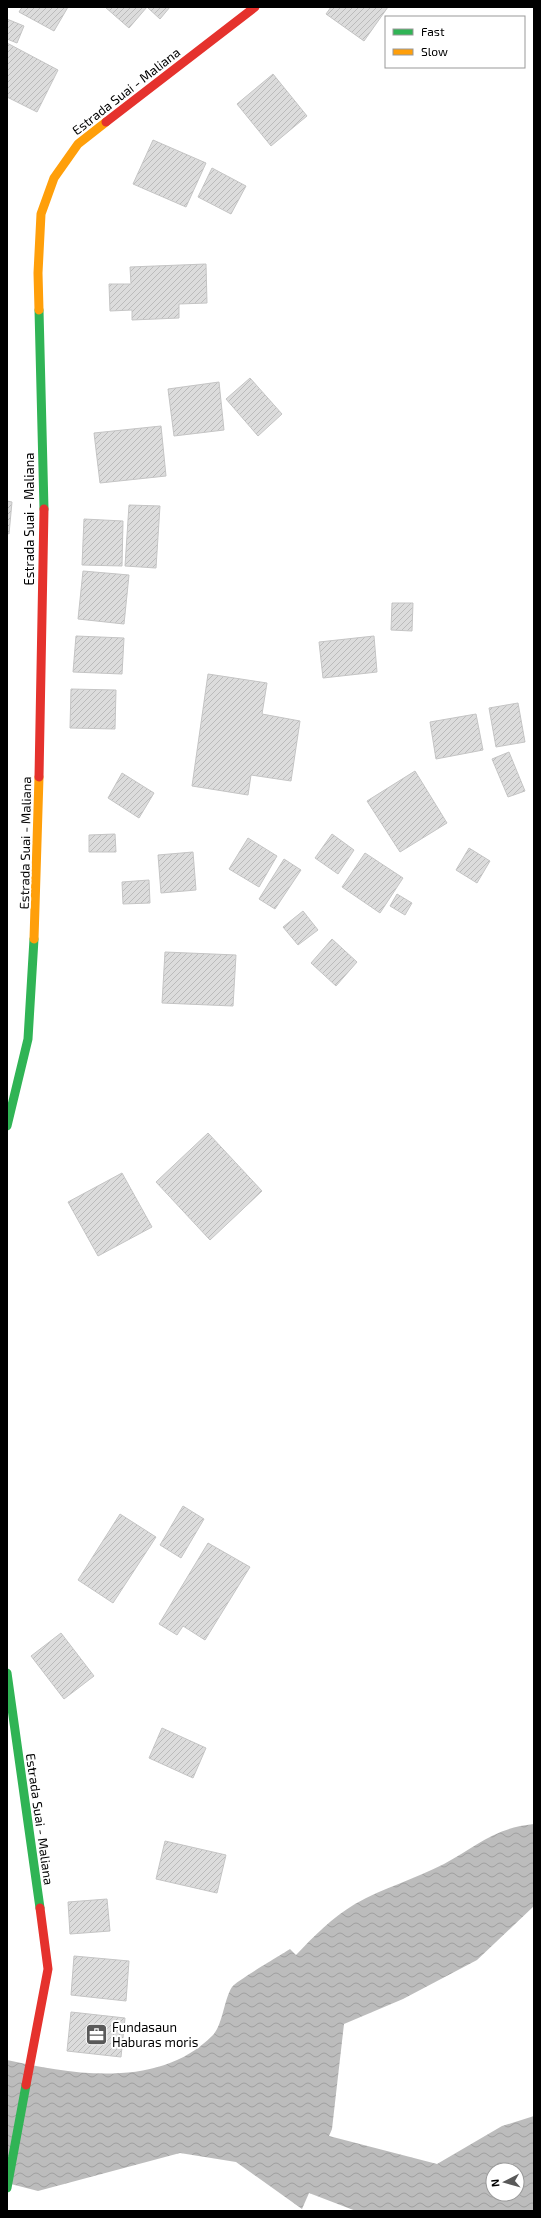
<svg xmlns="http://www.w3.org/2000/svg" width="541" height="2218" viewBox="0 0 541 2218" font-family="'Exo 2',sans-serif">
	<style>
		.water { fill: url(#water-waves); fill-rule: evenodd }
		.building { fill: url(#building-hatch); stroke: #c5c5c5 }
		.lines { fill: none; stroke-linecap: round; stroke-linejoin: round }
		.fast { stroke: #30b455; stroke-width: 9 }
		.slow { stroke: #ff9f0a; stroke-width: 9 }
		.jam { stroke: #e5322d; stroke-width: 9 }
		.labels { text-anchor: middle; stroke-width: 4; stroke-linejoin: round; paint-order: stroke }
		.street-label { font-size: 13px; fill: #000; stroke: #fff }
		.poi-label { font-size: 13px; fill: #000; stroke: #fff; text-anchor: start }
	</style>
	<defs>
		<pattern id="water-waves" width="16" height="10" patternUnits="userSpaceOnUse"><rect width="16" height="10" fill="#bcbcbc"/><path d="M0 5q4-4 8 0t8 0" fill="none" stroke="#a0a0a0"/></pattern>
		<pattern id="building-hatch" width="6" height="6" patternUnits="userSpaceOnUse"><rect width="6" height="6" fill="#dcdcdc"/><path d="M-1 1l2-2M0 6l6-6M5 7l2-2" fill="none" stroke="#bbb"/></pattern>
	</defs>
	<rect width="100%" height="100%" fill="#fff"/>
	<!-- water -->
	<path class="water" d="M534,1824V1906L477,1960L403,1999L344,2024L332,2129L329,2136L437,2164L502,2126L534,2116V2211H356L309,2193L302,2209L236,2162L180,2153L38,2191L7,2183V2060C74,2075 160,2089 213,2035C223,2024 224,1999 232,1987C236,1981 281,1955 290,1949L296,1955C314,1936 333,1917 355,1904C383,1888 415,1879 444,1864C477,1846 494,1828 534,1824ZM493,2170H517V2194H493Z"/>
	<!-- building -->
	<g class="building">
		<path d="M22,7H68L54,31L19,12Z"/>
		<path d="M105,7H170L160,19L147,7L129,28Z"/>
		<path d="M331,7H388L364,41L326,14Z"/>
		<path d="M7,19L24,26L17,43L7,39Z"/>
		<path d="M7,43L58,70L37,112L7,97Z"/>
		<path d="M273,74L307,116L271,146L237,104Z"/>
		<path d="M153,140L206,163L186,207L133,184Z"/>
		<path d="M212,168L246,186L231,214L198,197Z"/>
		<path d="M206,264L207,303L179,304V318L132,320V310L110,311L109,284H131L130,267Z"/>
		<path d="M250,378L282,414L258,436L226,399Z"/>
		<path d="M219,382L224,430L174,436L168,389Z"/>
		<path d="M161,426L166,476L100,483L94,433Z"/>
		<path d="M7,501L12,502L9,534L7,533Z"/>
		<path d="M129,505L160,506L156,568L125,566Z"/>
		<path d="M84,519L123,521L122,566L82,565Z"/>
		<path d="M83,571L129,575L124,624L78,619Z"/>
		<path d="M392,603H413L412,631L391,630Z"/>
		<path d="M76,636L124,638L122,674L73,672Z"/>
		<path d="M374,636L377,672L323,678L319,642Z"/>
		<path d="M208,674L267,683L262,714L300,721L291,781L251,775L248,795L192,786Z"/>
		<path d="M71,689L116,690L115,729L70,728Z"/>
		<path d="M518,703L525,742L496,747L489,708Z"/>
		<path d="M476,714L483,750L436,759L430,722Z"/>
		<path d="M509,752L525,791L508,797L492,759Z"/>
		<path d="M415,771L447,823L400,852L367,801Z"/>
		<path d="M122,773L154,793L139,818L108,798Z"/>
		<path d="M115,834L116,852H89V835Z"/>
		<path d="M332,834L354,850L338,874L315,858Z"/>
		<path d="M248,838L277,856L259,887L229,869Z"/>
		<path d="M469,848L490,861L477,883L456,870Z"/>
		<path d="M193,852L196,890L161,893L158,855Z"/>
		<path d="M365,853L403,878L380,913L342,887Z"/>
		<path d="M284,859L301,870L275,909L259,899Z"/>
		<path d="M149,880L150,903L123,904L122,882Z"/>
		<path d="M397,894L412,903L405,915L390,906Z"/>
		<path d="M303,911L318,930L298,945L283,927Z"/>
		<path d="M332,939L357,962L336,986L311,963Z"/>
		<path d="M165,952L236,955L233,1006L162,1003Z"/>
		<path d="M208,1133L262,1191L210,1240L156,1182Z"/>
		<path d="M122,1173L152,1227L98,1256L68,1202Z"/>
		<path d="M183,1506L204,1519L181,1558L160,1545Z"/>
		<path d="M120,1514L156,1537L113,1603L78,1580Z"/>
		<path d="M208,1543L250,1567L205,1640L183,1626L177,1635L159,1624Z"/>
		<path d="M61,1633L94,1676L64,1699L31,1656Z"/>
		<path d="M162,1728L206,1748L193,1778L149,1758Z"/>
		<path d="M165,1841L226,1855L217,1893L156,1879Z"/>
		<path d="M107,1899L110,1931L70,1934L68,1902Z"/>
		<path d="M74,1956L129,1961L126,2001L71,1995Z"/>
		<path d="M71,2012L125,2018L121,2057L67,2051Z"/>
	</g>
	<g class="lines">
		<!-- fast -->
		<g class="fast">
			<path d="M39,310L44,509"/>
			<path d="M7,1126L28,1039L34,939"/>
			<path d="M7,1673L40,1908"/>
			<path d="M7,2188L26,2085"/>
		</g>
		<!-- slow -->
		<g class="slow">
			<path d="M39,310L38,273L41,214L54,178L78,144L106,122"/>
			<path d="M34,939L39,777"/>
		</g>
		<!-- jam -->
		<g class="jam">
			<path d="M106,122L255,7"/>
			<path d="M39,777L44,509"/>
			<path d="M26,2085L48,1969L40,1908"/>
		</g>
	</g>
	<!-- icons -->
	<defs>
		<symbol id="office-square" viewBox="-11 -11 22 22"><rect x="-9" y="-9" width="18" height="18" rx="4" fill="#595959" stroke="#fff"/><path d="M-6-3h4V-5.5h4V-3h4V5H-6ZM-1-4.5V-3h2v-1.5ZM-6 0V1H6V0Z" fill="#fff"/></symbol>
	</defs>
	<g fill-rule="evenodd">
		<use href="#office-square" x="84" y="2022" width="25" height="25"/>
	</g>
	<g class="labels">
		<!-- street labels -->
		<g class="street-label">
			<text transform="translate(126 91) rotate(-38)" y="5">Estrada Suai - Maliana</text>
			<text transform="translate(29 519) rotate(-90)" y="5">Estrada Suai - Maliana</text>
			<text transform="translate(25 843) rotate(-89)" y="5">Estrada Suai - Maliana</text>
			<text transform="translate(40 1819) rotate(82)" y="5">Estrada Suai - Maliana</text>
		</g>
		<!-- poi labels -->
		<g class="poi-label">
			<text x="112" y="2032">Fundasaun<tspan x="112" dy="15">Haburas moris</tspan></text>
		</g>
	</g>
	<!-- border -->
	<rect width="541" height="2218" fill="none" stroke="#000000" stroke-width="16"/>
	<!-- legend -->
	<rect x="385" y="16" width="140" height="52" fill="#ffffff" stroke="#999999"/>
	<rect x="393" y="29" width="20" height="6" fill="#30b455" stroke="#999999"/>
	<text x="421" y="36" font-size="12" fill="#000000">Fast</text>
	<rect x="393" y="49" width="20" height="6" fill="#ff9f0a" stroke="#999999"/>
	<text x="421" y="56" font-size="12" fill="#000000">Slow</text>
	<!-- north arrow -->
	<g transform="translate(505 2182) rotate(264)"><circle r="19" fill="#ffffff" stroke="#999999"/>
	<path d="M0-3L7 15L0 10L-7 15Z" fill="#595959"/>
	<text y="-6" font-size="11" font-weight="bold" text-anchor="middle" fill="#000000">N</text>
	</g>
</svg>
